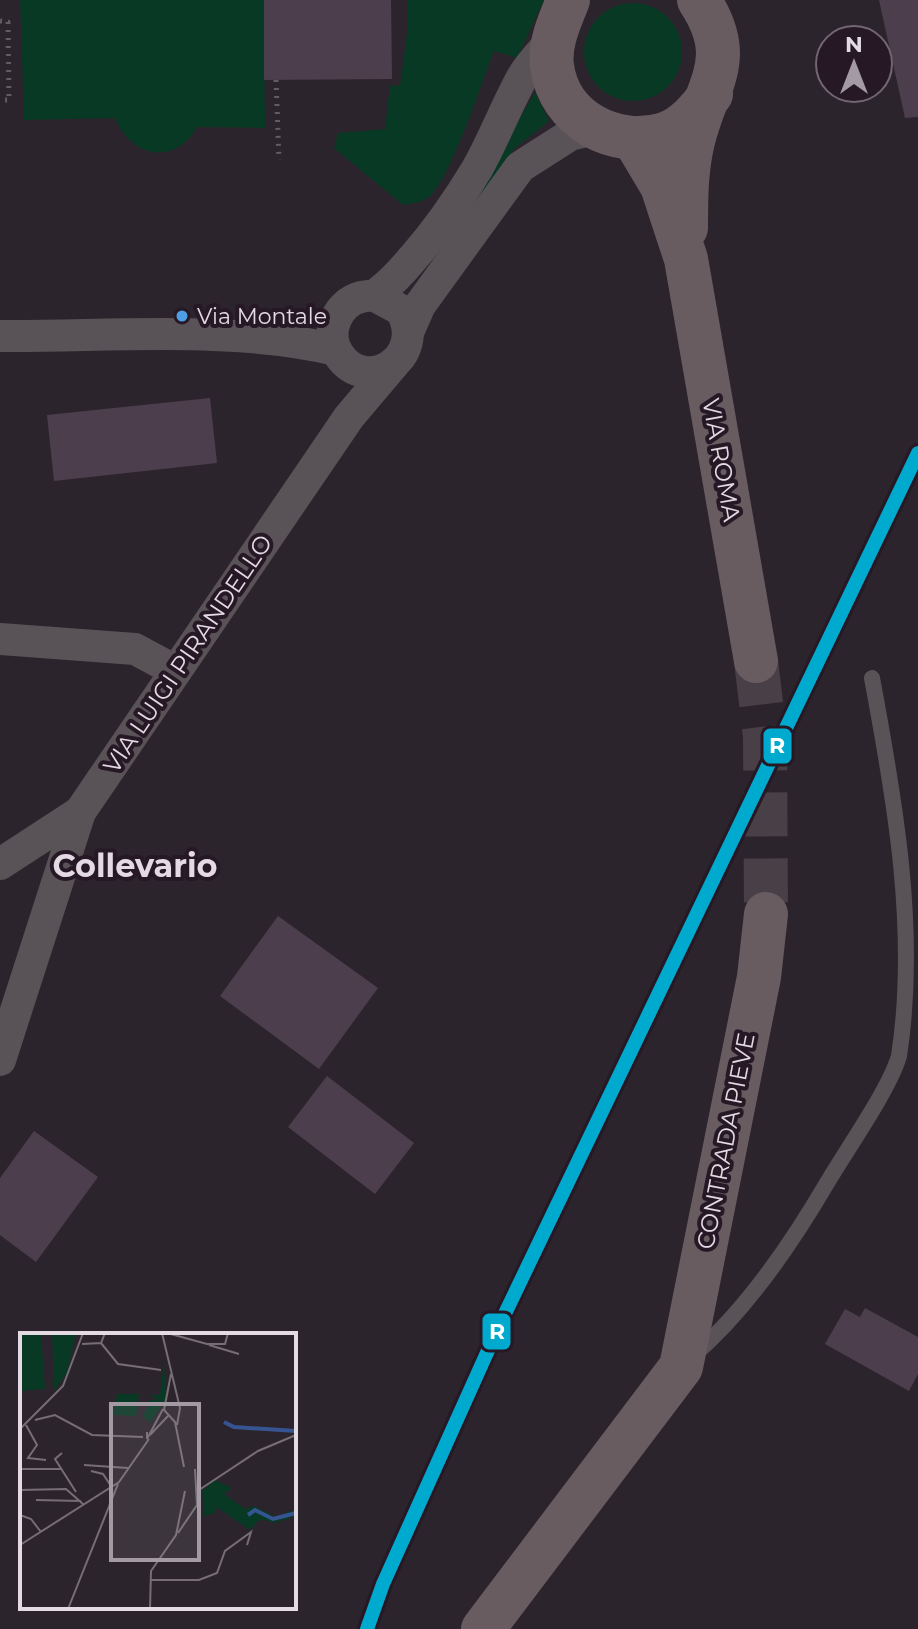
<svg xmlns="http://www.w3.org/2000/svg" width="918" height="1629" viewBox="0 0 918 1629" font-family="Montserrat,sans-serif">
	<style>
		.green { fill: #083925 }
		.building { fill: #4c3e4c }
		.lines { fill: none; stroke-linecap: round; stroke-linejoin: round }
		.primary-tunnel { stroke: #483f47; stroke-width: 44; stroke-dasharray: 44 22; stroke-linecap: butt }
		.path { stroke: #625d62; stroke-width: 5; stroke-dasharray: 2 6; stroke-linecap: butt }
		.service { stroke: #595358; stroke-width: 16 }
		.minor { stroke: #595358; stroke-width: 32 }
		.primary { stroke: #685c61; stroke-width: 44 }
		.rail-1-casing { stroke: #261825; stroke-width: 20 }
		.rail-1 { stroke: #00a9ce; stroke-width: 14 }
		.bus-dot { fill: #4d9ee5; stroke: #261825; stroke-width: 3 }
		.labels { text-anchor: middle; stroke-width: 8; stroke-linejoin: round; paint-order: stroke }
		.bus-label { font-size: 22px; fill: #e4dae3; stroke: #261825; text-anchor: start }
		.street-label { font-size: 24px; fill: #e4dae3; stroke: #261825 }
		.district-label { font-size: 32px; font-weight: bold; fill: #e4dae3; stroke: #261825 }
		.inset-river { fill: none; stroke: #365491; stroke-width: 4 }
		.inset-road { fill: none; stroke: #766d75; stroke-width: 2 }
		.view { fill: #a49aa3; fill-opacity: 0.15; stroke: #a49aa3; stroke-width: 4 }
		.inset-edge { fill: none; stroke: #e4dae3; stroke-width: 4 }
		.line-badge { stroke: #261825; stroke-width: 3 }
		.badge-label { font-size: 22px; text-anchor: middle; font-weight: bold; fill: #fff }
	</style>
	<rect width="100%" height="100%" fill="#2c242c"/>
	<!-- green -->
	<g class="green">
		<path d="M20,0H264L265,128L197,127C176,166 131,158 115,118L24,120Z"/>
		<path d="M407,0H544L517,58L494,51C481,84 453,172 431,195C423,203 413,203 403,205L334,148L338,133L385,129L390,85L400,86L407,34Z"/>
		<circle cx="633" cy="52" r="49"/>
		<path d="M535,92L549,121L514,149L463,229L459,223Z"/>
	</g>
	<!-- building -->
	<g class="building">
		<path d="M264,0H391L392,79L264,80Z"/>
		<path d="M879,0H918V117L905,118Z"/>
		<path d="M210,398L217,463L54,481L47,415Z"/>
		<path d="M278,916L378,988L319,1069L220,996Z"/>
		<path d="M327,1076L414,1143L375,1194L288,1127Z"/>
		<path d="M34,1131L98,1177L36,1262L0,1235V1178Z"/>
		<path d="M865,1308L918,1337V1374L909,1391L825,1344L845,1309L860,1317Z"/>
	</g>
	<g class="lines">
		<!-- primary-tunnel -->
		<path class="primary-tunnel" d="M756,661L765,736L766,914"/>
		<!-- path -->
		<g class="path">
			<path d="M0,21L8,22L9,100H0"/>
			<path d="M276,80L279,160"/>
		</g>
		<!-- service -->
		<path class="service" d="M694,1355C745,1311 793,1241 827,1183C847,1149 889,1090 899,1056C918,932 895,801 872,678"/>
		<!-- minor -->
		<g class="minor">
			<path d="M375,296L401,310C428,357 367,396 339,355C324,334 337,303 361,297C368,295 373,297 378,293C391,283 403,270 413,258C436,232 459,199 477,169C494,139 506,106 523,76C531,62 544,50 554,38"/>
			<path d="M409,330L420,305L520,167L570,135L595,129"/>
			<path d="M0,336C107,337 233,325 336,350"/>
			<path d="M0,639L135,649L176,671"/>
			<path d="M0,864L80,812L349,417L393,365"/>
			<path d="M0,1060L80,812"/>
		</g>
		<!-- primary -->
		<g class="primary">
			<path d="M568,0C560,21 549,43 552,66C559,120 615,149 665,134C685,127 699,110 711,94"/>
			<path d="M634,139L662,186L686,259L756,661"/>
			<path d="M686,228C686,199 686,170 693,141C707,83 738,59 699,0"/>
			<path d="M483,1629L681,1367L759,977L766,914"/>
		</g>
		<defs>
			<path id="rail-1" d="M367,1629L383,1584L499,1326L918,453"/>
		</defs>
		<!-- rail-1 casing -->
		<use href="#rail-1" class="rail-1-casing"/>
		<!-- rail-1 -->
		<use href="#rail-1" class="rail-1"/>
	</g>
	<!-- markers -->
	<circle class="bus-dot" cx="182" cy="316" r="7"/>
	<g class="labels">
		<!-- bus labels -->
		<g class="bus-label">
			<text x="197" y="324">Via Montale</text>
		</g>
		<!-- street labels -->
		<g class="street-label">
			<text transform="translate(721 460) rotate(80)" y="8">VIA ROMA</text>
			<text transform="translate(188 654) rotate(-56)" y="8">VIA LUIGI PIRANDELLO</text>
			<text transform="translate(726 1141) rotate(-79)" y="8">CONTRADA PIEVE</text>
		</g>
		<!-- district labels -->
		<g class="district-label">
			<text x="135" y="877">Collevario</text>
		</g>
	</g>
	<!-- overview -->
	<g transform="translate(20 1333)">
		<rect width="276" height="276" fill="#2c242c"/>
		<path d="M21,0L25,56L0,58V2ZM32,0H56L47,40L34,58ZM144,26L146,66L130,90L123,83L130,67H138L129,62H140ZM97,61H119L116,83L93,82ZM195,147L212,155L204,161L225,176L234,173L256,184L276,176V183L255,190L240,186L230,197L195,173V180L184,183L182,158Z" fill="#083925"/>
		<path class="inset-river" d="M204,89L214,94L276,98M228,182L235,177L253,186L276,180"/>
		<path class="inset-road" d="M142,0L160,75L157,92M147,0L187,11H205L208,0M81,10L98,31L141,37M62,11L81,10L85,0M189,12L219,21M151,41L144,77L155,89L164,134M15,87L35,82L72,102L123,104M6,92L17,112L8,125L26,127M0,96L43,53L63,0M127,99V106L143,76M130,102L148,83M42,120L35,126L56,159M64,132L108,135M0,136H41M71,138L83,141L91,153M0,157L46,156L63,171M179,157L238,118L276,102M16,167L61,168M0,182L11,186L21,199M158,200L177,172L175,136M0,212L99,149L129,106M131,247H179L197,240L205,218L231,199L227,212M48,276L98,151M130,276L131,238L156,202L165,158"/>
		<path class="view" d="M91,71H179V227H91Z"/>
		<rect width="276" height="276" class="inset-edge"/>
	</g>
	<g class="line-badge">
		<rect x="762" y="727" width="31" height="38" rx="8" fill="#00a9ce"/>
		<rect x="481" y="1312" width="31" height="39" rx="8" fill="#00a9ce"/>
	</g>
	<g class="badge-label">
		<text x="777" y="753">R</text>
		<text x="497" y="1339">R</text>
	</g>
	<!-- north arrow -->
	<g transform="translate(854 64)"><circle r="38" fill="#261825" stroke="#726671" stroke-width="2"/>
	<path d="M0-6L14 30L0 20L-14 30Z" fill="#a49aa3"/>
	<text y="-12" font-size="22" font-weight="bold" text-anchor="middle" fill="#e4dae3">N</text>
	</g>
</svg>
